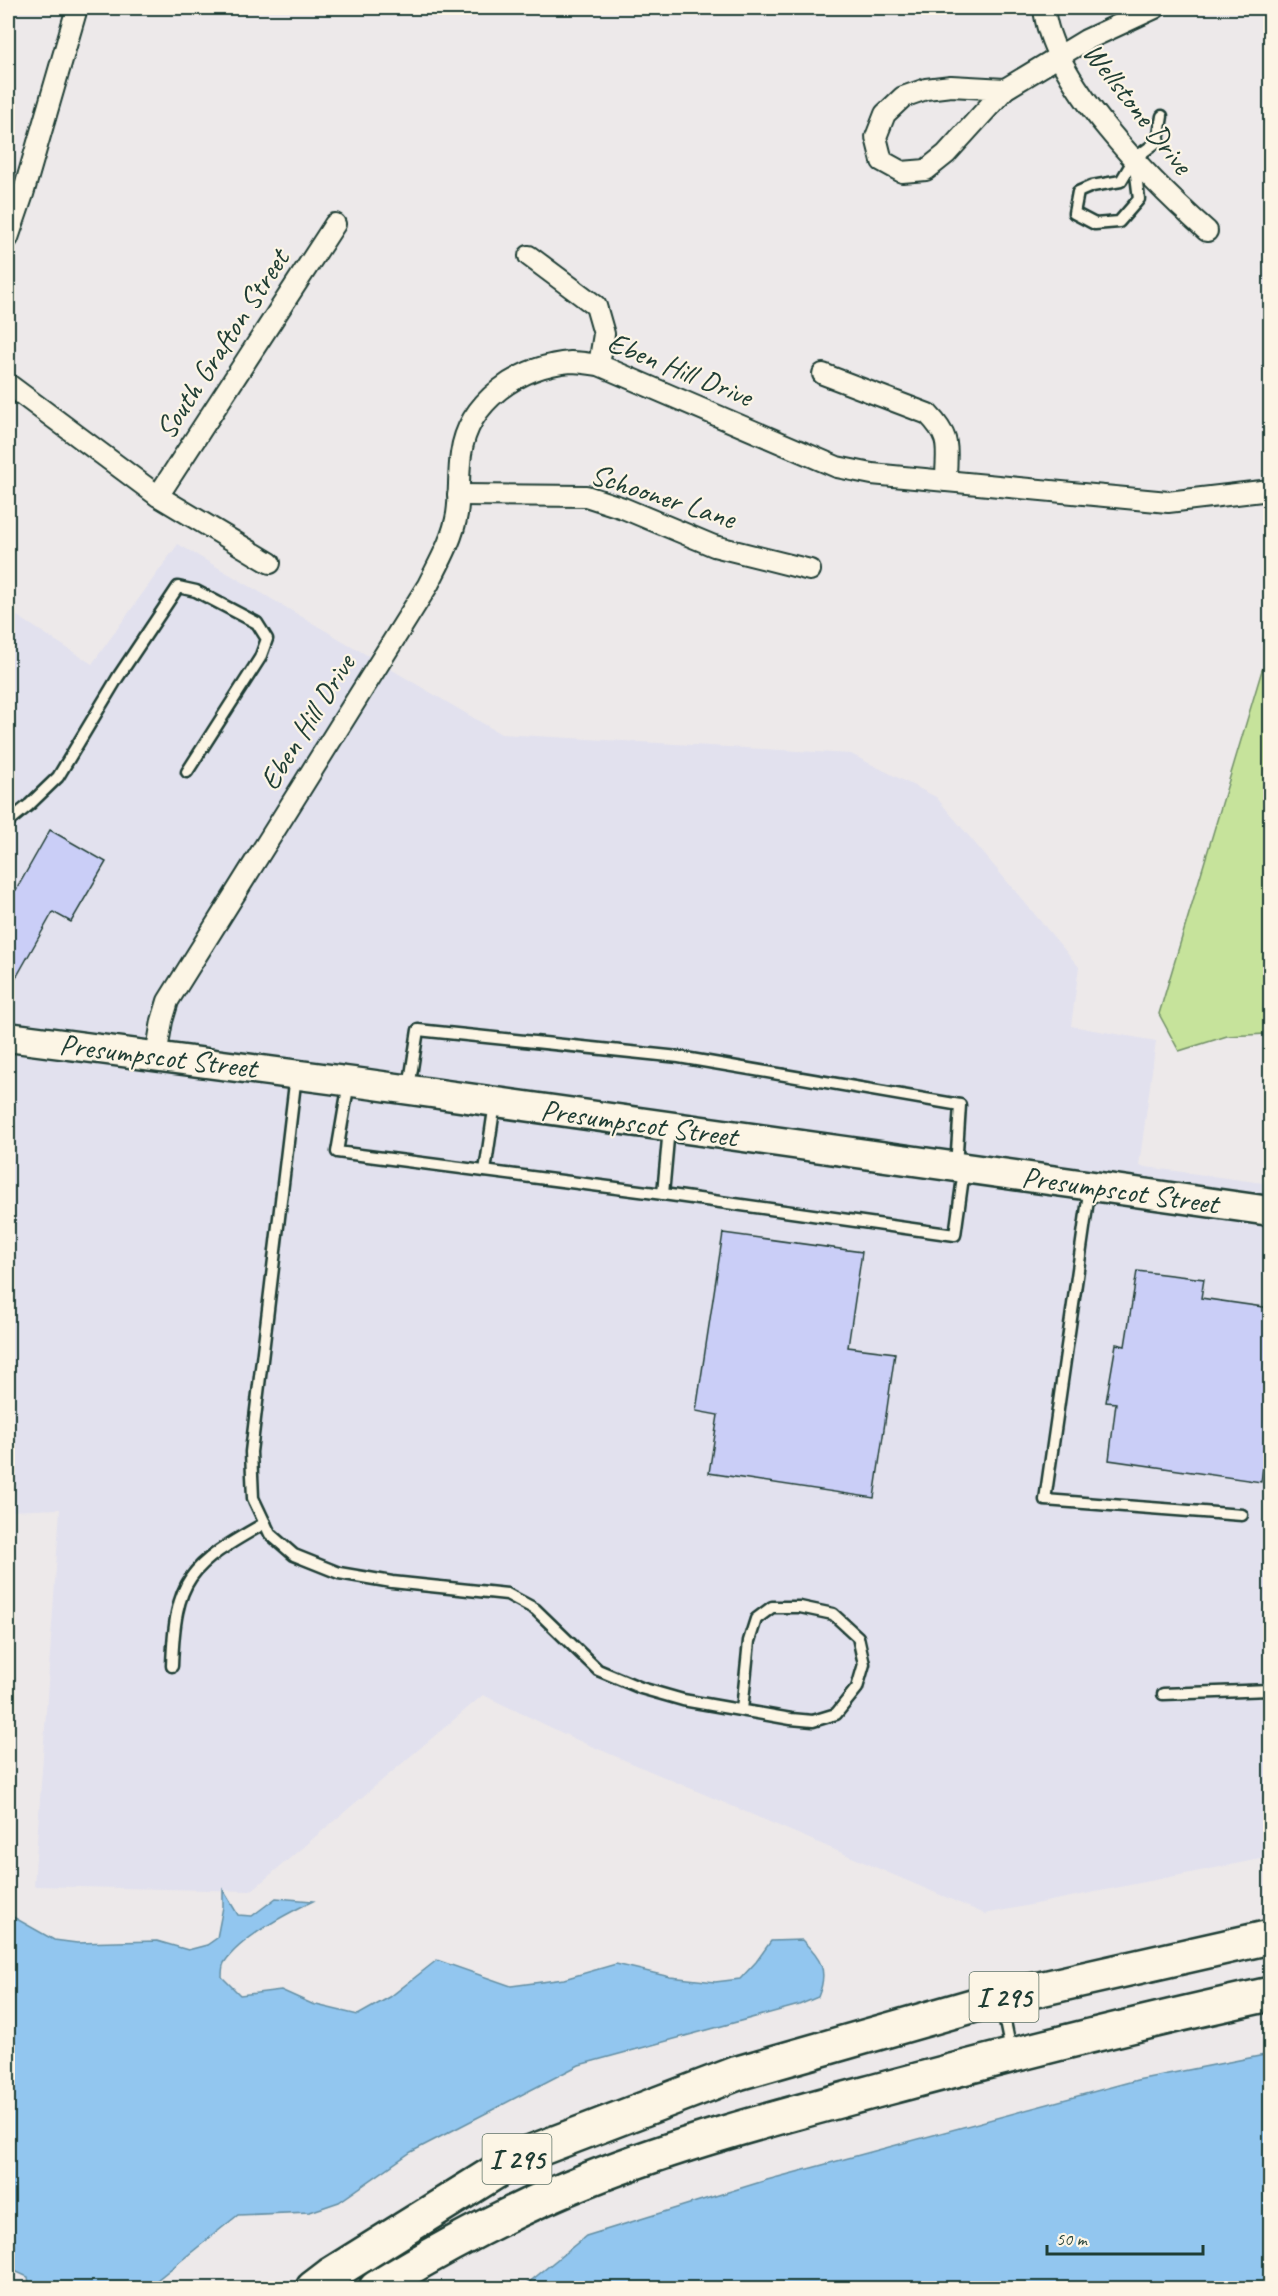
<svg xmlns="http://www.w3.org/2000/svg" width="1278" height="2296" viewBox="0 0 1278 2296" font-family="Caveat,sans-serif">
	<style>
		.built { fill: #e2e1ee }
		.green { fill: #c6e39b; stroke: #729068; stroke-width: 1.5 }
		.water { fill: #92c6ef; stroke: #648fa4; stroke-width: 1.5 }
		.building { fill: #cacef7; stroke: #1f3d34; stroke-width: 1.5 }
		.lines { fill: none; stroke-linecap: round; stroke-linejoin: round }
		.lane-casing { stroke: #1f3d34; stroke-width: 15 }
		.street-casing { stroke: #1f3d34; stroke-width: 24 }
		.secondary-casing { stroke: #1f3d34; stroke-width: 33 }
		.highway-casing { stroke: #1f3d34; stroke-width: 38 }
		.lane { stroke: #fcf5e5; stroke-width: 10 }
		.street { stroke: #fcf5e5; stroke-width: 20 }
		.secondary { stroke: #fcf5e5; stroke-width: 28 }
		.highway { stroke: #fcf5e5; stroke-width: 33 }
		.labels { text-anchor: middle; stroke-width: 4.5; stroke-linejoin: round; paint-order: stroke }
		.shield { fill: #fcf5e5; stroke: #617469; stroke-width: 1.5 }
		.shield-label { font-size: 28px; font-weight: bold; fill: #1f3d34 }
		.street-label { font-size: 30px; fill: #1f3d34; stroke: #fcf5e5 }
	</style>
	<rect width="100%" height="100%" fill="#ede9ea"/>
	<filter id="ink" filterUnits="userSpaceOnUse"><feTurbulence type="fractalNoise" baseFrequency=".0167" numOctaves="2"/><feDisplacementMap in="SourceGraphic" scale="12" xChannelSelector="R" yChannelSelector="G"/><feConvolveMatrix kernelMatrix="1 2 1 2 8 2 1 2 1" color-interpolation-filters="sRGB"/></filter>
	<g filter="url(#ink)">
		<!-- built -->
		<path class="built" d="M178,544L501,734L851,754L936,797L1079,967L1071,1026L1156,1041L1139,1166L1270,1184V1857L985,1914L575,1739L483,1695L251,1891L34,1886L60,1509L8,1511V610L92,664Z"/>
		<!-- green -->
		<path class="green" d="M1270,659V1026L1266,1034L1227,1036L1179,1051L1159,1014L1262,670Z"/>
		<!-- water -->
		<g class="water">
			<path d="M223,1890L238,1915L252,1916L276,1898L313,1901C286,1914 240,1938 224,1963C222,1967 222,1973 222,1977L240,1995L281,1990L312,2004L358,2015L390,1997L437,1960L511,1986L564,1979L616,1964L670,1977L715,1982L740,1979L756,1962L771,1941L802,1940C821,1959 829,1970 818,1997L799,2005L579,2065L411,2152L339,2202L310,2212L238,2215L147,2288H30L28,2277L8,2268V1914L54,1940L77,1943L157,1941L188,1950L207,1945L217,1938L223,1907Z"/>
			<path d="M1270,2054V2288H522L586,2236L767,2180L1137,2080Z"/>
		</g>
		<!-- building -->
		<g class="building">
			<path d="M50,830L106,862L71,922L53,912L8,992V886L16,890Z"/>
			<path d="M723,1233L862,1252L848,1347L895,1353L874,1498L709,1473L718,1415L696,1411Z"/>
			<path d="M1137,1271L1204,1279L1201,1298L1270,1308V1414L1261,1482L1109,1460L1116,1403L1106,1402L1116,1344L1125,1346Z"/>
		</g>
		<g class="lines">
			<defs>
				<g id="lane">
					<path d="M1134,159L1139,199L1119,222L1095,224L1074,213L1078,192L1092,186L1121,181Z"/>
					<path d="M1134,159L1158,141L1162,116"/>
					<path d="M8,822L29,805L58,777L118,677L178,587L196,591L257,623L267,639L260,658L187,772"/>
					<path d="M296,1075L251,1452L253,1498L270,1534L294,1555L339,1573L392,1582L507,1594L535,1609L598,1670L641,1688L683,1700L791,1719L813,1721L836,1714L857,1688L864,1664L858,1637L833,1614L800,1607H772L756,1619L749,1641L742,1710"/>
					<path d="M349,1082L337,1152L663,1194L669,1128"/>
					<path d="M409,1088L418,1030L679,1057L960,1105L956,1167"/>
					<path d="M485,1171L495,1103"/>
					<path d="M1090,1186L1045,1500L1242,1515"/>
					<path d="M663,1194L955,1235L964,1170"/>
					<path d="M172,1666C175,1577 189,1566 265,1523"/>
					<path d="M1163,1694L1270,1690"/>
					<path d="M1001,2002L1011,2051"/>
				</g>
				<g id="street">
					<path d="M1044,8C1051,82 1153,183 1207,231"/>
					<path d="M951,86L1005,89L946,154L926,170L902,172L882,161L876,137L885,114L903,97L926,89Z"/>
					<path d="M1005,89L1086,40L1155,8"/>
					<path d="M8,238L23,194L77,8"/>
					<path d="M529,256L596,306L604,334L599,365"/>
					<path d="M823,374L928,414C953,440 946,448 946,481"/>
					<path d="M8,384L158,496L270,563"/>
					<path d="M458,495L586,496L623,508L714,546L810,570"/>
					<path d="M158,496L335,224"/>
					<path d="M156,1056L162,1021L168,1001L428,585C439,563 453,539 457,514C460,494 458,474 461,454C468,401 520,366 571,362C580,362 590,364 599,365L837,467L872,474L1168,502L1270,490"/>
				</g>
				<path id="secondary" d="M8,1037L368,1084L1270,1211"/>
				<g id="highway">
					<path d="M313,2288L330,2275L521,2156L738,2073L1000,1998L1270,1937"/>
					<path d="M376,2288C443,2247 514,2209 587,2180C685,2141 786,2115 887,2088C1014,2054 1142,2022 1270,1994"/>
				</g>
			</defs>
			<!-- lane casing -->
			<use href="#lane" class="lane-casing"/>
			<!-- street casing -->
			<use href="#street" class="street-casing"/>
			<!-- secondary casing -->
			<use href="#secondary" class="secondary-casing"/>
			<!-- highway casing -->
			<use href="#highway" class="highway-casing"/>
			<!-- lane -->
			<use href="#lane" class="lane"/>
			<!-- street -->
			<use href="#street" class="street"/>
			<!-- secondary -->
			<use href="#secondary" class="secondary"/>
			<!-- highway -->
			<use href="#highway" class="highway"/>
		</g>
	</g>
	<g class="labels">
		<!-- shield labels -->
		<g class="shield">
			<rect x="969.5" y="1972" width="69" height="50" rx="4.5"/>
			<rect x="482.5" y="2134" width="69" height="50" rx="4.5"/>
		</g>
		<g class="shield-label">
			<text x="1004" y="2007">I 295</text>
			<text x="517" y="2169">I 295</text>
		</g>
		<!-- street labels -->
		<g class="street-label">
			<text transform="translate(1138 108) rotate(52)" y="10">Wellstone Drive</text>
			<text transform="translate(222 344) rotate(-57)" y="10">South Grafton Street</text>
			<text transform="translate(680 369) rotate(22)" y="10">Eben Hill Drive</text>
			<text transform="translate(663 496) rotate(18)" y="10">Schooner Lane</text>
			<text transform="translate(307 722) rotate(-58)" y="10">Eben Hill Drive</text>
			<text transform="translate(158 1056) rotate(7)" y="10">Presumpscot Street</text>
			<text transform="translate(639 1123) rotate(8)" y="10">Presumpscot Street</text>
			<text transform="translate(1120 1190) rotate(8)" y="10">Presumpscot Street</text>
		</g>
	</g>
	<!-- margin -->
	<rect width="1278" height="2296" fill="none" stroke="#fcf5e5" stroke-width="30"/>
	<rect x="15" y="15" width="1248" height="2266" fill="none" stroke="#1f3d34" stroke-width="2" filter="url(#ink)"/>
	<!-- scale -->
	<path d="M1047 2245v9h156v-9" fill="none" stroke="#1f3d34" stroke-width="3"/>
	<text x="1056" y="2245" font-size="18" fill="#1f3d34" stroke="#fcf5e5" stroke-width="4.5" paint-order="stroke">50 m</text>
</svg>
